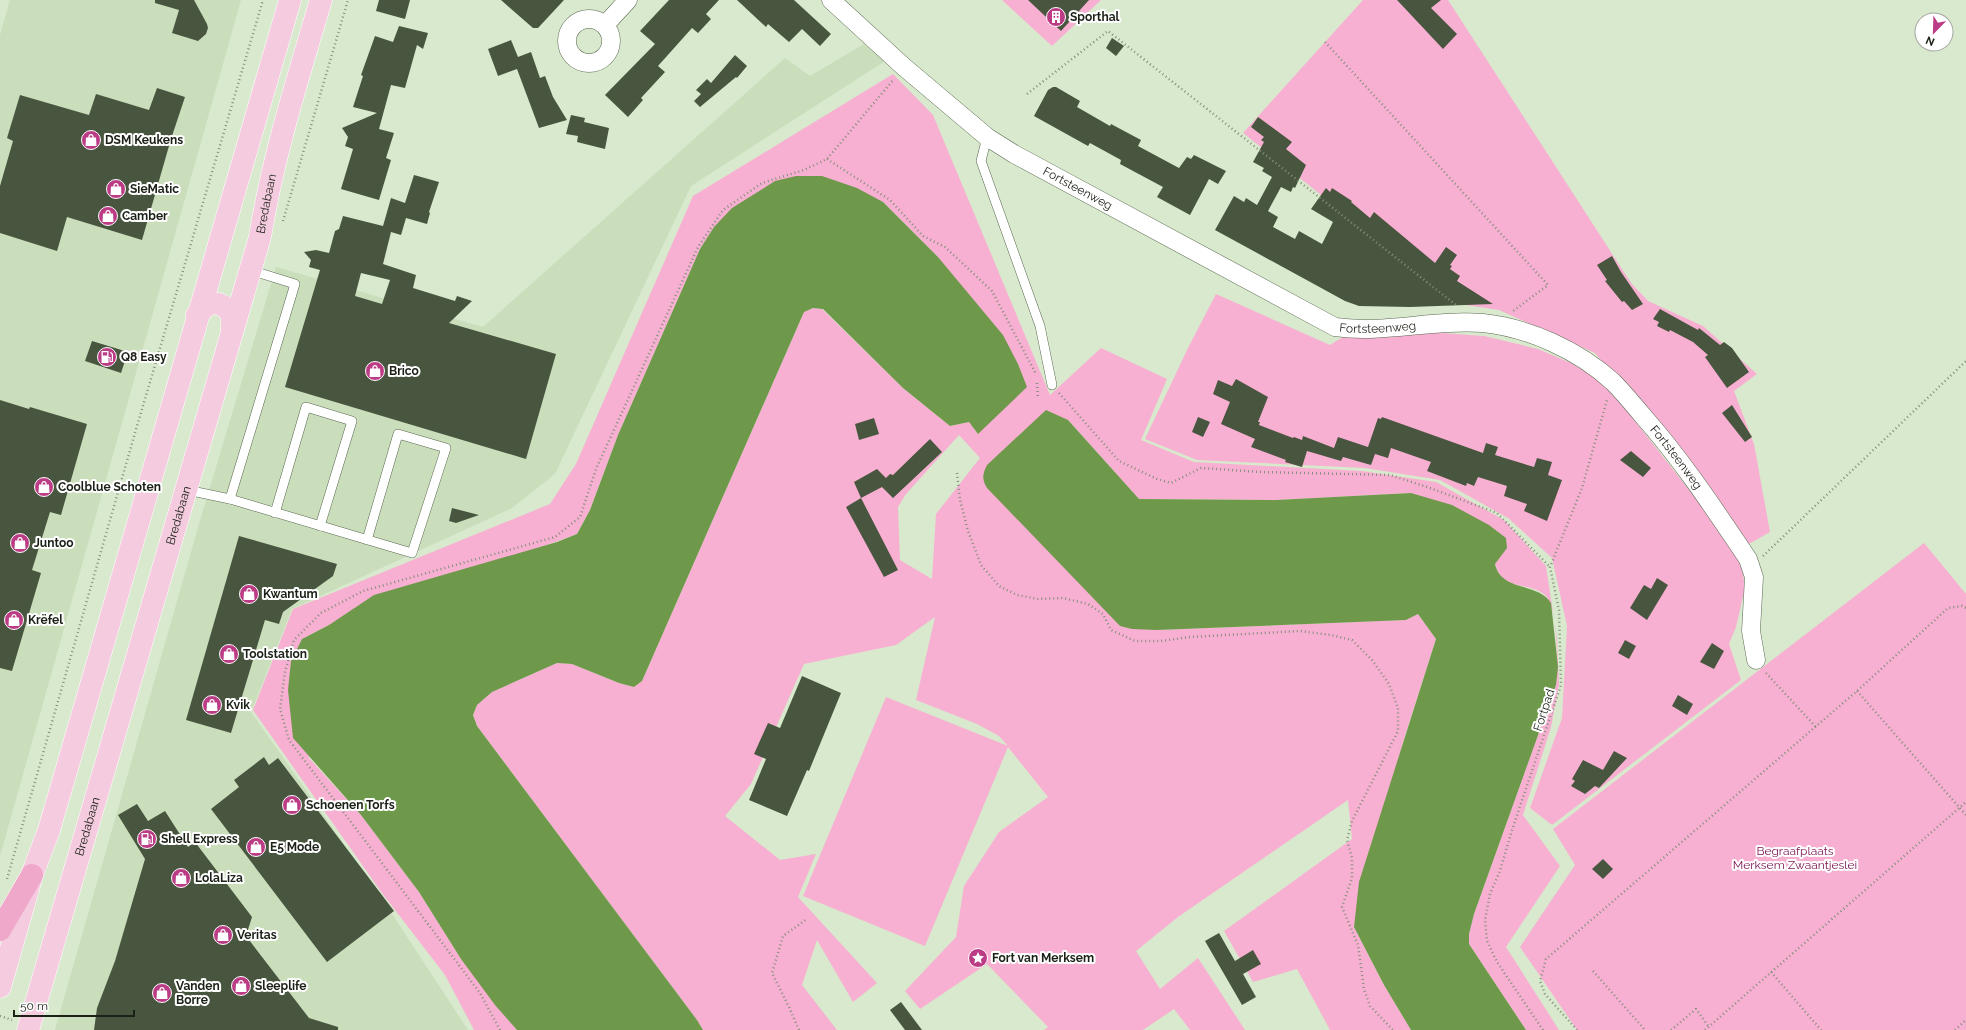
<svg xmlns="http://www.w3.org/2000/svg" width="1966" height="1030" viewBox="0 0 1966 1030" font-family="Raleway,sans-serif">
	<style>
		.built { fill: #cadebc }
		.green { fill: #f8b0d2; fill-rule: evenodd }
		.water { fill: #6e994a }
		.building { fill: #49563f; fill-rule: evenodd }
		.lines { fill: none; stroke-linecap: round; stroke-linejoin: round }
		.service-casing { stroke: #5a6850; stroke-width: 10 }
		.minor-casing { stroke: #5a6850; stroke-width: 19 }
		.primary-casing { stroke: #fff; stroke-width: 23 }
		.motorway-casing { stroke: #fff; stroke-width: 23 }
		.path { stroke: #838f7b; stroke-width: 2.5; stroke-dasharray: 1 3; stroke-linecap: butt }
		.service { stroke: #fff; stroke-width: 9 }
		.minor { stroke: #fff; stroke-width: 18 }
		.primary { stroke: #f5cbdf; stroke-width: 22 }
		.motorway { stroke: #efa8ca; stroke-width: 22 }
		.labels { text-anchor: middle; stroke-width: 4; stroke-linejoin: round; paint-order: stroke }
		.poi-label { font-size: 12px; font-weight: bold; fill: #1b2117; stroke: #fff; text-anchor: start }
		.street-label { font-size: 12px; fill: #1b2117; stroke: #fff }
		.park-label { font-size: 12px; fill: #7b1353; stroke: #fff }
	</style>
	<rect width="100%" height="100%" fill="#d8e9cd"/>
	<!-- built -->
	<g class="built">
		<path d="M10,0H241L0,856V35Z"/>
		<path d="M864,44L885,61L691,186L555,474L512,508L292,609L251,712L379,894L468,1030H55L199,524L276,267L483,327L785,58L810,76Z"/>
	</g>
	<!-- green -->
	<g class="green">
		<path d="M1002,0H1101L1052,46Z"/>
		<path d="M1363,0H1448L1631,283L1648,301L1703,326L1757,374L1734,391L1754,444L1770,532L1747,545L1675,447L1595,353L1499,310L1459,304L1243,133Z"/>
		<path d="M893,74L933,115L1050,395L1101,348L1167,379L1141,440L1194,462L1362,471L1436,482L1504,520L1546,566L1557,639L1559,685L1551,727L1523,815L1560,866L1506,947L1559,1030H1526L1469,944V934L1474,914L1556,685C1558,667 1558,606 1545,595C1529,581 1502,592 1495,564L1411,493L1276,500L1139,499L1068,420L1157,630L1406,620L1418,614L1436,639L1404,739L1354,927L1384,985L1411,1030H1330L1297,969L1253,982L1224,931L1352,839L1348,800L1178,917L1136,951L1160,989L1198,958L1245,1030H1190L1174,1009L1143,1030H1044L1048,1027L987,964L920,1009L905,991L956,937L964,886L999,832L1048,797L1008,747L925,946L803,896L886,697L1008,746L999,736L977,724L916,700L935,617L896,645L804,664L751,784L725,816L780,860L816,854L798,897L877,983L853,1002L817,940L802,985L837,1030H703L697,1020L477,726L473,715L477,705L492,692L557,663L572,664L619,683L634,687L642,681L804,312L813,308L822,309L903,388L950,426L969,422L978,434L938,257L883,202L714,227L700,249L618,435L590,510L577,534L329,625L302,639L309,758L361,815L419,892L461,959L517,1030H474L445,975L382,893L253,710L293,609L550,504L576,464L693,196ZM959,435L980,458L936,514L932,579L900,560L898,507L906,494Z"/>
		<path d="M1216,294L1330,345L1346,335L1428,332L1484,336L1538,349L1571,363L1606,384L1740,555L1745,588L1736,627L1729,644L1741,680L1552,825L1530,808L1562,718L1567,626L1552,558L1508,518L1440,480L1365,468L1197,460L1145,439L1188,348Z"/>
		<path d="M1924,543L1966,594V1030H1577L1520,947L1575,865L1553,829Z"/>
	</g>
	<!-- water -->
	<g class="water">
		<path d="M796,176H822L857,188L883,202L938,257L1003,335L1018,364L1027,387L978,434L969,422L950,426L903,388L823,309L813,308L804,312L642,681L634,687L619,683L572,664L557,663L492,692L477,705L473,715L477,726L697,1020L703,1030H517L495,1005L461,959L419,892L361,815L293,738L288,690L291,661L302,639L329,625L374,595L557,542L577,534L590,510L618,435L700,249L714,227L732,208L775,181Z"/>
		<path d="M1046,410L1068,420L1139,499L1276,500L1411,493L1452,505L1489,525L1506,538L1507,548L1495,564C1501,592 1538,582 1551,603L1558,667L1556,685L1474,914L1469,934V944L1526,1030H1411L1384,985L1354,927L1359,882L1436,639L1418,614L1406,620L1157,630L1132,629L1120,626L987,488C982,479 982,475 987,465Z"/>
	</g>
	<!-- building -->
	<g class="building">
		<path d="M155,0H194L207,24L208,28L206,34L198,41L172,33L179,10L155,3Z"/>
		<path d="M379,0H410L405,19L376,11Z"/>
		<path d="M501,0H564L538,28H533Z"/>
		<path d="M669,0H719L706,14L711,19L698,33L692,28L658,66L665,72L641,98L643,100L628,117L605,95L655,44L640,31Z"/>
		<path d="M737,0H794L831,34L820,46L802,29L789,42L768,24L766,27Z"/>
		<path d="M1028,0H1089L1061,31Z"/>
		<path d="M1397,0H1441L1431,8L1457,34L1443,49Z"/>
		<path d="M399,26L428,33L423,49L417,45L405,88L391,85L379,129L394,133L386,158L391,160L379,200L341,189L353,149L345,146L348,137L342,128L377,113L353,107L363,76L361,75L375,36L393,42Z"/>
		<path d="M1112,38L1124,46L1116,56L1106,48Z"/>
		<path d="M511,40L518,57L531,52L540,78L545,76L553,97L567,120L539,128L517,69L498,76L488,49Z"/>
		<path d="M735,55L747,66L737,78L736,77L700,107L694,101L701,94L696,90L707,79L711,83Z"/>
		<path d="M1053,87H1056L1080,101L1077,107L1110,126L1111,124L1141,140L1138,146L1179,168L1187,157L1191,159L1194,155L1226,171L1218,184L1209,179L1190,215L1157,197L1163,187L1120,164L1121,160L1090,143L1088,146L1034,116L1048,90Z"/>
		<path d="M157,88L185,97L171,139L142,240L67,217L57,251L0,233V186L13,141L7,138L20,95L89,115L96,94L149,110Z"/>
		<path d="M571,115L585,118L584,122L609,128L605,149L577,142L578,136L566,134Z"/>
		<path d="M1258,117L1292,142L1286,149L1306,165L1295,188L1293,187L1291,192L1281,187L1268,211L1278,217L1273,227L1295,239L1299,231L1322,244L1333,222L1311,209L1326,188L1330,192L1332,188L1352,201L1351,202L1370,218L1374,212L1435,263L1446,247L1457,255L1450,265L1452,266L1450,269L1460,276L1457,281L1493,304L1410,307L1359,306L1345,301L1215,230L1234,196L1244,202L1246,198L1257,205L1272,177L1262,171L1264,168L1253,162L1264,142L1261,140L1264,137L1251,127Z"/>
		<path d="M414,175L439,182L429,212L430,213L427,224L406,218L401,235L391,232L383,264L416,275L413,288L455,301L457,296L472,301L449,323L556,354L526,459L285,387L320,270L309,267L311,260L304,252L316,250L329,253L335,231L339,229L343,216L383,226L391,198L405,203ZM361,273L390,280L382,304L355,296Z"/>
		<path d="M1612,256L1621,272L1643,304L1632,310L1624,301L1622,302L1605,281L1607,280L1597,265Z"/>
		<path d="M1660,309L1698,330L1699,328L1720,345L1724,342L1732,348L1749,372L1727,388L1705,357L1708,355L1693,342L1670,330L1669,332L1657,326L1659,322L1653,319Z"/>
		<path d="M92,341L128,352L121,373L85,361Z"/>
		<path d="M1236,379L1268,397L1258,422H1260L1259,425L1293,438L1294,437L1302,440L1303,436L1334,448L1338,437L1368,447L1378,418L1381,419L1382,417L1483,453L1486,443L1498,447L1495,455L1534,467L1537,458L1552,462L1548,475L1562,480L1547,521L1524,511L1527,504L1504,496L1507,486L1478,477L1474,486L1467,483L1466,486L1427,471L1431,462L1391,448L1388,458L1375,454L1371,465L1343,457L1341,461L1307,451L1302,467L1285,462L1286,460L1251,447L1255,439L1221,424L1230,402L1213,394L1218,380L1232,386Z"/>
		<path d="M0,400L29,409L30,407L87,424L61,515L50,512L32,570L41,573L12,671L0,668Z"/>
		<path d="M1732,405L1752,437L1745,442L1722,413Z"/>
		<path d="M1198,417L1210,422L1203,437L1192,432Z"/>
		<path d="M874,418L879,434L859,440L855,424Z"/>
		<path d="M930,439L942,452L893,498L882,487L861,498L854,482L877,469L886,478L890,474L893,475Z"/>
		<path d="M1631,451L1651,468L1643,477L1620,460Z"/>
		<path d="M861,498L898,570L884,577L846,507Z"/>
		<path d="M452,508L479,515L456,523L449,521Z"/>
		<path d="M239,536L337,564L333,576L283,612L279,624L265,620L231,733L186,720Z"/>
		<path d="M1657,578L1668,585L1647,620L1630,608L1644,585L1651,589Z"/>
		<path d="M1625,640L1636,646L1629,659L1618,653Z"/>
		<path d="M1712,643L1724,651L1714,669L1700,662Z"/>
		<path d="M802,676L841,693L809,771L807,770L787,816L749,800L766,759L754,754L768,723L780,728Z"/>
		<path d="M1678,695L1693,704L1687,715L1672,706Z"/>
		<path d="M1614,751L1627,758L1599,788L1595,786L1585,794L1571,786L1575,781L1572,779L1583,760L1603,770Z"/>
		<path d="M264,757L269,765L278,758L394,911L327,962L211,809L239,787L234,780Z"/>
		<path d="M137,804L148,821L165,811L188,847L195,842L252,917L246,936L309,1018L338,1027V1030H94L97,1008L115,961L145,859L118,815Z"/>
		<path d="M1603,859L1613,869L1603,879L1592,869Z"/>
		<path d="M1219,933L1235,961L1253,950L1261,964L1243,974L1256,997L1242,1005L1205,941Z"/>
		<path d="M901,1002L922,1030H905L890,1010Z"/>
	</g>
	<g class="lines">
		<defs>
			<g id="service">
				<path d="M987,137L981,161L1040,326L1052,385"/>
				<path d="M187,490L230,499L412,553L446,448L398,434L367,540"/>
				<path d="M230,499L295,284L250,270"/>
				<path d="M275,513L306,407L352,421L320,526"/>
			</g>
			<g id="minor">
				<path id="s1" d="M831,0L904,67L987,137L1014,154L1335,327C1384,334 1434,319 1483,323C1529,328 1578,350 1613,382C1623,392 1633,404 1643,416C1682,460 1715,510 1748,559L1754,577L1751,631L1756,660"/>
				<circle cx="589" cy="41" r="22"/>
				<path d="M605,25L628,0"/>
			</g>
			<g id="primary">
				<path d="M197,315C210,300 219,299 232,314V331"/>
				<path d="M0,987L32,875L49,830L290,0"/>
				<path id="s2" d="M28,1030L260,237C273,156 298,78 321,0"/>
			</g>
			<path id="motorway" d="M0,930L32,875"/>
		</defs>
		<!-- service casing -->
		<use href="#service" class="service-casing"/>
		<!-- minor casing -->
		<use href="#minor" class="minor-casing"/>
		<!-- primary casing -->
		<use href="#primary" class="primary-casing"/>
		<!-- motorway casing -->
		<use href="#motorway" class="motorway-casing"/>
		<!-- path -->
		<g class="path">
			<path d="M1325,42L1548,285L1513,311"/>
			<path d="M1027,94L1108,31L1456,305"/>
			<path d="M827,159L890,200L923,236L945,247L992,291L1036,374"/>
			<path d="M283,221L348,0"/>
			<path d="M1037,383L1038,398"/>
			<path d="M1059,393L1119,461L1157,479L1171,483L1201,468L1261,472L1390,475L1430,488L1497,513L1550,567"/>
			<path d="M957,473L960,500L968,531L981,565L999,586L1017,595L1038,599L1063,598L1088,604L1103,614L1111,630L1135,641H1161L1190,637L1300,631L1331,635L1352,640L1372,660L1389,684L1398,708V731L1352,821L1347,840L1352,858V878L1342,907L1358,945L1364,989L1370,1006L1393,1030"/>
			<path d="M1763,556L1966,361"/>
			<path d="M1766,673L1816,727"/>
			<path d="M1857,691L1966,815"/>
			<path d="M7,879L137,426L263,0"/>
			<path d="M1593,971L1645,1030"/>
			<path d="M1771,972L1821,1030"/>
			<path d="M0,1016L12,1020"/>
			<path d="M500,1030L480,993L289,740L280,709L285,672L294,640L321,613L363,591L555,537L580,517L596,469L698,247L723,210L762,183L804,170L827,159L894,79"/>
			<path d="M799,1030L789,1007L772,973L783,936L807,919"/>
			<path d="M1543,1030L1497,962L1487,941L1485,920L1490,894L1500,871L1512,830L1561,685L1559,610L1550,567L1582,488L1607,400"/>
			<path d="M1577,1030L1545,994L1540,981L1546,959L1857,691L1948,608L1962,606L1966,608"/>
			<path d="M1671,1030L1696,1009L1709,1027"/>
			<path d="M1705,1030L1966,802"/>
			<path d="M1955,1030L1966,1020"/>
		</g>
		<!-- service -->
		<use href="#service" class="service"/>
		<!-- minor -->
		<use href="#minor" class="minor"/>
		<!-- primary -->
		<use href="#primary" class="primary"/>
		<!-- motorway -->
		<use href="#motorway" class="motorway"/>
	</g>
	<!-- icons -->
	<defs>
		<symbol id="building-disc" viewBox="-11 -11 22 22"><circle r="9.5" fill="#bc3b85" stroke="#fff"/><path d="M-4-6H4V6H1V3H-1V6H-4ZM-2.5-4.3h1.7v1.8h-1.7ZM.8-4.3h1.7v1.8H.8ZM-2.5-1h1.7V.8h-1.7ZM.8-1h1.7V.8H.8Z" fill="#fff"/></symbol>
		<symbol id="shop-disc" viewBox="-11 -11 22 22"><circle r="9.5" fill="#bc3b85" stroke="#fff"/><path d="M-5-2.5h2.3a2.7 3.5 0 0 1 5.4 0H5L5.5 6h-11ZM-1.5-2.5h3a1.5 2.3 0 0 0-3 0Z" fill="#fff"/></symbol>
		<symbol id="fuel-disc" viewBox="-11 -11 22 22"><circle r="9.5" fill="#bc3b85" stroke="#fff"/><path d="M-5.5-6h7V0h2V4h1.3V-2.5L3-4.5l.8-.8L6-3V5H2.5V1h-1V6h-7ZM-4.2-4.7v3.2H.2V-4.7Z" fill="#fff"/></symbol>
		<symbol id="sight-disc" viewBox="-11 -11 22 22"><circle r="9.5" fill="#bc3b85" stroke="#fff"/><path d="M0-6L1.8-2.2L6-1.7L2.9 1.2L3.7 5.4L0 3.3L-3.7 5.4L-2.9 1.2L-6-1.7L-1.8-2.2Z" fill="#fff"/></symbol>
	</defs>
	<g fill-rule="evenodd">
		<use href="#building-disc" x="1045" y="6" width="22" height="22"/>
		<use href="#shop-disc" x="80" y="129" width="22" height="22"/>
		<use href="#shop-disc" x="105" y="178" width="22" height="22"/>
		<use href="#shop-disc" x="97" y="205" width="22" height="22"/>
		<use href="#fuel-disc" x="96" y="346" width="22" height="22"/>
		<use href="#shop-disc" x="364" y="360" width="22" height="22"/>
		<use href="#shop-disc" x="33" y="476" width="22" height="22"/>
		<use href="#shop-disc" x="9" y="532" width="22" height="22"/>
		<use href="#shop-disc" x="238" y="583" width="22" height="22"/>
		<use href="#shop-disc" x="3" y="609" width="22" height="22"/>
		<use href="#shop-disc" x="218" y="643" width="22" height="22"/>
		<use href="#shop-disc" x="201" y="694" width="22" height="22"/>
		<use href="#shop-disc" x="281" y="794" width="22" height="22"/>
		<use href="#fuel-disc" x="136" y="828" width="22" height="22"/>
		<use href="#shop-disc" x="245" y="836" width="22" height="22"/>
		<use href="#shop-disc" x="170" y="867" width="22" height="22"/>
		<use href="#shop-disc" x="212" y="924" width="22" height="22"/>
		<use href="#sight-disc" x="967" y="947" width="22" height="22"/>
		<use href="#shop-disc" x="230" y="975" width="22" height="22"/>
		<use href="#shop-disc" x="151" y="982" width="22" height="22"/>
	</g>
	<g class="labels">
		<!-- poi labels -->
		<g class="poi-label">
			<text x="1070" y="21">Sporthal</text>
			<text x="105" y="144">DSM Keukens</text>
			<text x="130" y="193">SieMatic</text>
			<text x="122" y="220">Camber</text>
			<text x="121" y="361">Q8 Easy</text>
			<text x="389" y="375">Brico</text>
			<text x="58" y="491">Coolblue Schoten</text>
			<text x="34" y="547">Juntoo</text>
			<text x="263" y="598">Kwantum</text>
			<text x="28" y="624">Krëfel</text>
			<text x="243" y="658">Toolstation</text>
			<text x="226" y="709">Kvik</text>
			<text x="306" y="809">Schoenen Torfs</text>
			<text x="161" y="843">Shell Express</text>
			<text x="270" y="851">E5 Mode</text>
			<text x="195" y="882">LolaLiza</text>
			<text x="237" y="939">Veritas</text>
			<text x="992" y="962">Fort van Merksem</text>
			<text x="176" y="990">Vanden<tspan x="176" dy="14">Borre</tspan></text>
			<text x="255" y="990">Sleeplife</text>
		</g>
		<!-- street labels -->
		<g class="street-label">
			<text dy="4" stroke="none"><textPath href="#s1" startOffset="312">Fortsteenweg</textPath></text>
			<text dy="4" stroke="none"><textPath href="#s2" startOffset="860">Bredabaan</textPath></text>
			<text dy="4" stroke="none"><textPath href="#s1" startOffset="647">Fortsteenweg</textPath></text>
			<text dy="4" stroke="none"><textPath href="#s1" startOffset="996">Fortsteenweg</textPath></text>
			<text dy="4" stroke="none"><textPath href="#s2" startOffset="536">Bredabaan</textPath></text>
			<text transform="translate(1544 710) rotate(-72)" y="4">Fortpad</text>
			<text dy="4" stroke="none"><textPath href="#s2" startOffset="212">Bredabaan</textPath></text>
		</g>
		<!-- park labels -->
		<g class="park-label">
			<text x="1795" y="855">Begraafplaats<tspan x="1795" dy="14">Merksem Zwaantjeslei</tspan></text>
		</g>
	</g>
	<!-- north arrow -->
	<g transform="translate(1934 32) rotate(203)"><circle r="19" fill="#ffffff" stroke="#a4a6a2"/>
	<path d="M0-3L7 15L0 10L-7 15Z" fill="#bc3b85"/>
	<text y="-6" font-size="11" font-weight="bold" text-anchor="middle" fill="#1b2117">N</text>
	</g>
	<!-- scale -->
	<path d="M14 1010v6h120v-6" fill="none" stroke="#1b2117" stroke-width="2"/>
	<text x="20" y="1010" font-size="12" fill="#1b2117" stroke="#ffffff" stroke-width="3" paint-order="stroke">50 m</text>
</svg>
